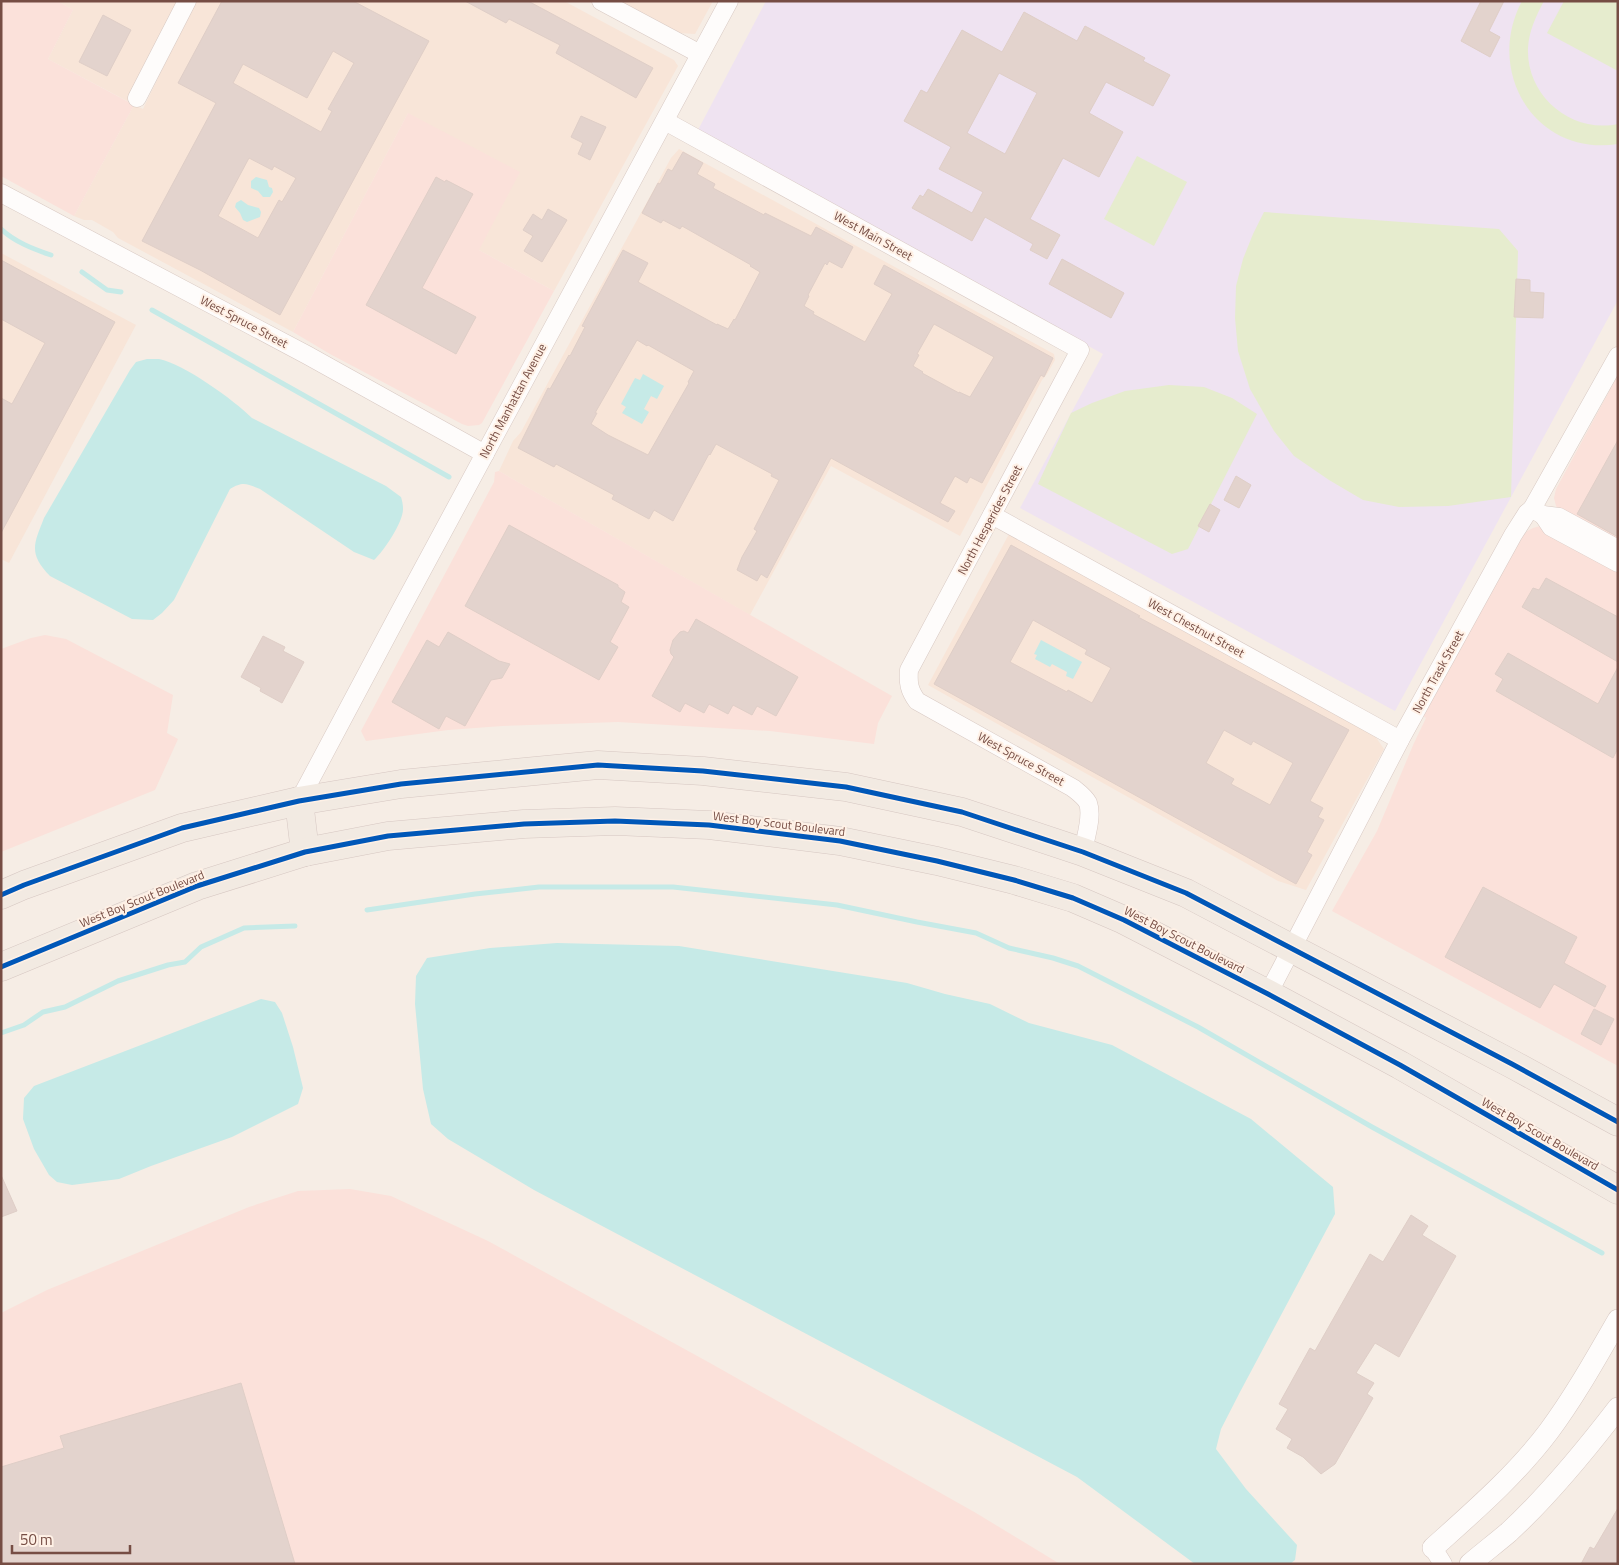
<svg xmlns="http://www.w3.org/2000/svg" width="1619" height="1565" viewBox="0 0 1619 1565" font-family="'Titillium Web',sans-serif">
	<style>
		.residential { fill: #f8e5d8 }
		.commercial { fill: #fbe1da }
		.education { fill: #efe3f1 }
		.green { fill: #e6ecce }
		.water { fill: #c6eae7 }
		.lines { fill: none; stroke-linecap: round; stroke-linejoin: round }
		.stream { stroke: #c6eae7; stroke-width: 5 }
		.building { fill: #e3d3cd; stroke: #dfcec7; fill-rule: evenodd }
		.minor-casing { stroke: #d8c9c3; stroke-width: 19 }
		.tertiary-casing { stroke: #d8c9c3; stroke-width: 22 }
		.primary-casing { stroke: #d6c7c2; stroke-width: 29 }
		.minor { stroke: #fefcfb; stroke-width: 18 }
		.tertiary { stroke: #fefcfb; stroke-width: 21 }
		.primary { stroke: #f2eae2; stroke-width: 28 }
		.cycleway-casing { stroke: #fff1e6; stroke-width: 8 }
		.cycleway { stroke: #0057b8; stroke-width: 5 }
		.labels { text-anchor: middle; stroke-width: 4; stroke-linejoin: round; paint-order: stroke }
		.street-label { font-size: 12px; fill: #764d44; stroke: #fff1e6 }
	</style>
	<rect width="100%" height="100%" fill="#f6ede5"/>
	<!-- residential -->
	<g class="residential">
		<path d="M58,1H180L129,102L48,59L73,10Z"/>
		<path d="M195,1H564L674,60L678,66L554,291L479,250L408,113L293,332L118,238L113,232L92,220H84L74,216L134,105L143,109Z"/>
		<path d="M620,1H713L695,34L679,33Z"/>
		<path d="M679,149L1054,354L1055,360L1047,374L1042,380L960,536L831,466L750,615L499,471L513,441L521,432L671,158Z"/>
		<path d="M1,253L136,325L9,563L1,559Z"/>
		<path d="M1009,534L1375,736L1384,749L1306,890L1278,881L928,685Z"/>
	</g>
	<!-- commercial -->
	<g class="commercial">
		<path d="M1,1H58L73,10L48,59L134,105L74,216L1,176Z"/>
		<path d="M408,113L520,172L479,250L554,291L482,423L479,425L468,426L462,424L330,354L293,332Z"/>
		<path d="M1618,375V543L1560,512L1556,506L1554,498L1556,489Z"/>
		<path d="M499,471L892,696L878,723L874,744L770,731L618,722L502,726L448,730L366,741L361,731L494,482L495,472Z"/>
		<path d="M1540,526L1618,569V1066L1332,911L1377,831L1414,743L1426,718L1422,715L1521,538L1527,531L1533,528Z"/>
		<path d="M45,635L66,639L173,695L167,733L178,739L155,790L1,852V649L31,638Z"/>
		<path d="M350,1189L391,1196L488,1241L710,1363L976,1513L1060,1564H1V1313L47,1290L249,1207L298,1191Z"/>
	</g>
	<!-- education -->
	<path class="education" d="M766,1H1618V300L1395,711L1020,508L1103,354L698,130Z"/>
	<!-- green -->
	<g class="green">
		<path d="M1522,1H1544C1536,16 1529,31 1528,48C1526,96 1571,134 1618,124V144C1536,157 1484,72 1522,1Z"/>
		<path d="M1564,1H1618V71L1547,33Z"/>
		<path d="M1137,156L1187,182L1154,246L1104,219Z"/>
		<path d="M1264,212L1499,229L1518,251L1511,497L1448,506L1399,507L1363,500L1329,480L1294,456L1274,431L1250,389L1238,351L1235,318L1236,286L1243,259L1253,234Z"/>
		<path d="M1169,385L1204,387L1232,398L1257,414L1188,549L1172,554L1038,484L1071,413L1092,403L1125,391Z"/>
	</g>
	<!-- water -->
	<g class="water">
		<path d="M256,177L267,180L269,187L272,188L273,192L270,197H263L258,191L251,188V181Z"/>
		<path d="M241,200L248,205L259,208L261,212L260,217L247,222L243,220L240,213L235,207L236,203Z"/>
		<path d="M147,359C151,359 155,359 159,359C184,364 234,400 252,418L386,486L401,497C402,500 403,505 403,508C404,521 384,551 374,560L354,552L260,489C247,484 243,481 230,489L174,600L162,613L153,620L132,619L50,576C28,553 34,544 44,518L130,370L136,362Z"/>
		<path d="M643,374L664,386L657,399L651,396L644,409L649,412L642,424L622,413L626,407L621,404L635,378L640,380Z"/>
		<path d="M1041,640L1082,662L1073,679L1066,676L1067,672L1052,664L1050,667L1035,659L1037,655L1034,654Z"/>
		<path d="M557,943L679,946L907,983L945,994L990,1004L1029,1023L1112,1045L1251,1119L1333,1187L1335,1214L1240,1392L1221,1429L1216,1449L1246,1489L1297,1545L1295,1560L1290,1564H1195L1077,1477L534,1190L448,1139L431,1124L423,1089L415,1004L416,976L427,958L490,948Z"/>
		<path d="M261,999L275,1002L282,1013L293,1047L303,1088L298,1104L232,1137L151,1166L119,1179L72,1185L57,1182L49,1175L34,1149L23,1119L24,1098L34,1086Z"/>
	</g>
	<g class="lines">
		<!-- stream -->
		<g class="stream">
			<path d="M1,229C15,242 33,249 51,255"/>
			<path d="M82,272L107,290L121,292"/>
			<path d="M152,310L449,477"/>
			<path d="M367,910L475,894L539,887H673L837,905L917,922L976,933L1009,948L1053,958L1078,966L1198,1027L1372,1127L1602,1253"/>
			<path d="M1,1033L24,1025L43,1012L65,1007L118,981L168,965L185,962L201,947L244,928L295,926"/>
		</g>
	</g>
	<!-- building -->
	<g class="building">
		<path d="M222,1H353L429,41L280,315L200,270L142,241L216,103L178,83ZM333,51L354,63L328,109L332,111L321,132L233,83L243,64L307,98ZM249,158L272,170L274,166L296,178L282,202L279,200L258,238L218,216Z"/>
		<path d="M465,1H528L653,68L636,98L556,53L560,45L509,19L506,23Z"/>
		<path d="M1481,1H1504L1489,31L1500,37L1490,57L1461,41Z"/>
		<path d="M1024,12L1077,41L1085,26L1145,58L1143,61L1170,75L1153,106L1106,82L1089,113L1123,132L1099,177L1063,158L1030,219L1060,235L1047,259L1030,250L1033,244L985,217L972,241L912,208L920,195L923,197L928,189L972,213L983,192L939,169L951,147L904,121L921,90L927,93L962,30L1002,52ZM999,73L1037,93L1005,154L967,133Z"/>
		<path d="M103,15L131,30L107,76L79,62Z"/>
		<path d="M581,116L606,127L590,160L578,154L583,143L571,137Z"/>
		<path d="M683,152L703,163L697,174L715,184L713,188L764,215L765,213L811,236L816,227L853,247L842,268L829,261L827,265L825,263L808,295L809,296L804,306L814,312L813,314L865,342L892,294L874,284L884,265L1053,358L1044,377L1041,375L982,483L970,477L967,483L955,476L940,503L955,511L948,522L831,458L767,578L761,574L757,581L737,570L742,557L757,531L754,529L779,480L771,476L772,474L716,444L710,455L709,454L673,521L654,510L649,519L612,499L614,495L556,464L554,467L518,448L548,388L550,389L569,355L570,356L585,327L582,326L623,250L648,263L638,282L717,325V324L728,329L734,319L735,320L760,272L750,266L751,265L682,226L680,229L663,220L661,223L642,213L658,183L660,184L668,169L672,171ZM934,324L994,357L970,397L959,392V393L922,373L923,372L913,366L919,355L917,354ZM637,340L647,346L648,345L694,371L688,382L689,383L648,455L608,435L591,424L597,413H595Z"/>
		<path d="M436,177L445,182L446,180L473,194L422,288L476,317L456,354L366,305Z"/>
		<path d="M548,209L567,220L542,262L524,251L533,236L523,230L533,214L542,220Z"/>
		<path d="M1062,259L1124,293L1111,318L1049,284Z"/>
		<path d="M1,260L115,322L1,533V398L12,404L45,343L1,319Z"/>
		<path d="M1516,279L1530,280V292L1544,293L1543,318L1514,317Z"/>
		<path d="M1618,440V537L1577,514Z"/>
		<path d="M1236,476L1251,485L1239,508L1224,500Z"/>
		<path d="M1210,504L1220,510L1209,532L1198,526Z"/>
		<path d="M509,525L618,585V587L625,592L621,602L629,607L610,642L618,647L599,680L465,606Z"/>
		<path d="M1011,545L1140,616L1138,617L1172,635L1349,730L1310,801L1323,808L1318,817L1324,820L1307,852L1312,855L1296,884L934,684ZM1033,620L1087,650L1085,654L1111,668L1092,703L1068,690L1067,692L1010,662ZM1224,730L1251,745L1253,741L1293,763L1270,805L1231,784L1234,779L1206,763Z"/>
		<path d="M1546,578L1618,617V662L1522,607L1533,588L1539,590Z"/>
		<path d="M696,619L798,677L776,716L757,706L752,715L733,705L728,714L709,704L704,713L685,703L680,712L652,696L674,657L671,654L670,650L673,640L680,632L684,631L688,633Z"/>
		<path d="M448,632L499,661L510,664L502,678L491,680L465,726L446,716L439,729L392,702L427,640L439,647Z"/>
		<path d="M263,636L285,647L283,651L304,662L282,703L260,691L261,688L241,677Z"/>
		<path d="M1508,653L1598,704L1618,667V748L1613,758L1496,691L1503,679L1495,674Z"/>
		<path d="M1483,887L1577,937L1564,963L1606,986L1595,1007L1554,984L1540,1008L1445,957Z"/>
		<path d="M1594,1009L1614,1019L1601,1045L1581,1034Z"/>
		<path d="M1,1175L17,1211L1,1217Z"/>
		<path d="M1411,1215L1428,1226L1422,1235L1456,1256L1399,1357L1375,1343L1356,1373L1374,1383L1367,1394L1373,1398L1335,1464L1321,1474L1303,1457L1287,1448L1292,1439L1276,1429L1288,1409L1279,1404L1310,1348L1315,1351L1370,1254L1383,1262Z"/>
		<path d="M241,1383L295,1564H1V1467L64,1448L60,1436Z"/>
		<path d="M1618,1508V1564H1581L1590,1547L1594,1549Z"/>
	</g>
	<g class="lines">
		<defs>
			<g id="minor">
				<path d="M601,1L700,54"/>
				<path d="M137,98L187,1"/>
				<path d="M665,121L1080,350L909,670C908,683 909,690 917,701L1073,788C1078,792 1085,797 1088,803C1093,817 1085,838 1083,852"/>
				<path d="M1,193L307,355L485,454"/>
				<path d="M1532,509L1543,515L1559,517L1618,549"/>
				<path d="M992,515L1400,740"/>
				<path d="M1543,515L1551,527L1618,563"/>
				<path d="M299,801L398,615L729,1"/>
				<path d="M1268,994L1400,740L1513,535L1527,513L1532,509L1618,356"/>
				<path d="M1433,1548L1443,1564"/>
			</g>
			<g id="tertiary">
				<path d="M1433,1548C1473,1512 1516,1475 1549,1431C1575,1396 1596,1358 1618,1320"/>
				<path d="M1470,1564C1483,1553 1496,1543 1509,1532C1549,1495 1585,1451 1618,1408"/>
			</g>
			<g id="primary">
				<path d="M299,801L305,852"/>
				<path d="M1,895L24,885L182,828L299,801L401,784L598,765L703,771L846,787L962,812L1083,852L1186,893L1512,1064L1618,1122"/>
				<path d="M1,967L197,886L305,852L388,836L524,824L615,821L709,825L840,841L937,861L1014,880L1073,898L1124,920L1268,994L1400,1065L1618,1190"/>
			</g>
		</defs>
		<!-- minor casing -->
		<use href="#minor" class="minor-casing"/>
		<!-- tertiary casing -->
		<use href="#tertiary" class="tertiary-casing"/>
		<!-- primary casing -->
		<use href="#primary" class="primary-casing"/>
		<!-- minor -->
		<use href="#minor" class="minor"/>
		<!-- tertiary -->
		<use href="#tertiary" class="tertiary"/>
		<!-- primary -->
		<use href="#primary" class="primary"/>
		<defs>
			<g id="cycleway">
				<path d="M1,895L24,885L182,828L299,801L401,784L598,765L703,771L846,787L962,812L1083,852L1186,893L1512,1064L1618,1122"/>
				<path d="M1,967L197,886L305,852L388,836L524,824L615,821L709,825L840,841L937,861L1014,880L1073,898L1124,920L1268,994L1400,1065L1618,1190"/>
			</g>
		</defs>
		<!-- cycleway casing -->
		<use href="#cycleway" class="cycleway-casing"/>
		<!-- cycleway -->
		<use href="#cycleway" class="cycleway"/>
	</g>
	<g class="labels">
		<!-- street labels -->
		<g class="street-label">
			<text transform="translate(873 236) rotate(29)" y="4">West Main Street</text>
			<text transform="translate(244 322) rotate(28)" y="4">West Spruce Street</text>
			<text transform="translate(513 401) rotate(-62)" y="4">North Manhattan Avenue</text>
			<text transform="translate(990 520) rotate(-62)" y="4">North Hesperides Street</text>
			<text transform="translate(1196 628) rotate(29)" y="4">West Chestnut Street</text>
			<text transform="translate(1438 672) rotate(-61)" y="4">North Trask Street</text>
			<text transform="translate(1021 759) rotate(29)" y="4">West Spruce Street</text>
			<text transform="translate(779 824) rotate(7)" y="4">West Boy Scout Boulevard</text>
			<text transform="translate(142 899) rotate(-22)" y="4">West Boy Scout Boulevard</text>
			<text transform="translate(1184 940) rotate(27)" y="4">West Boy Scout Boulevard</text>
			<text transform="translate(1540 1134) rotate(30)" y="4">West Boy Scout Boulevard</text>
		</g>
	</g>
	<!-- border -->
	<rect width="1619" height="1565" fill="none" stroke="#764d44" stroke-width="5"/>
	<!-- scale -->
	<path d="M12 1545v8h118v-8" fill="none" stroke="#764d44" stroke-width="2.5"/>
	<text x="20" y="1545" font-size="15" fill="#764d44" stroke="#fff1e6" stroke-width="4" paint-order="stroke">50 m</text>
</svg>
